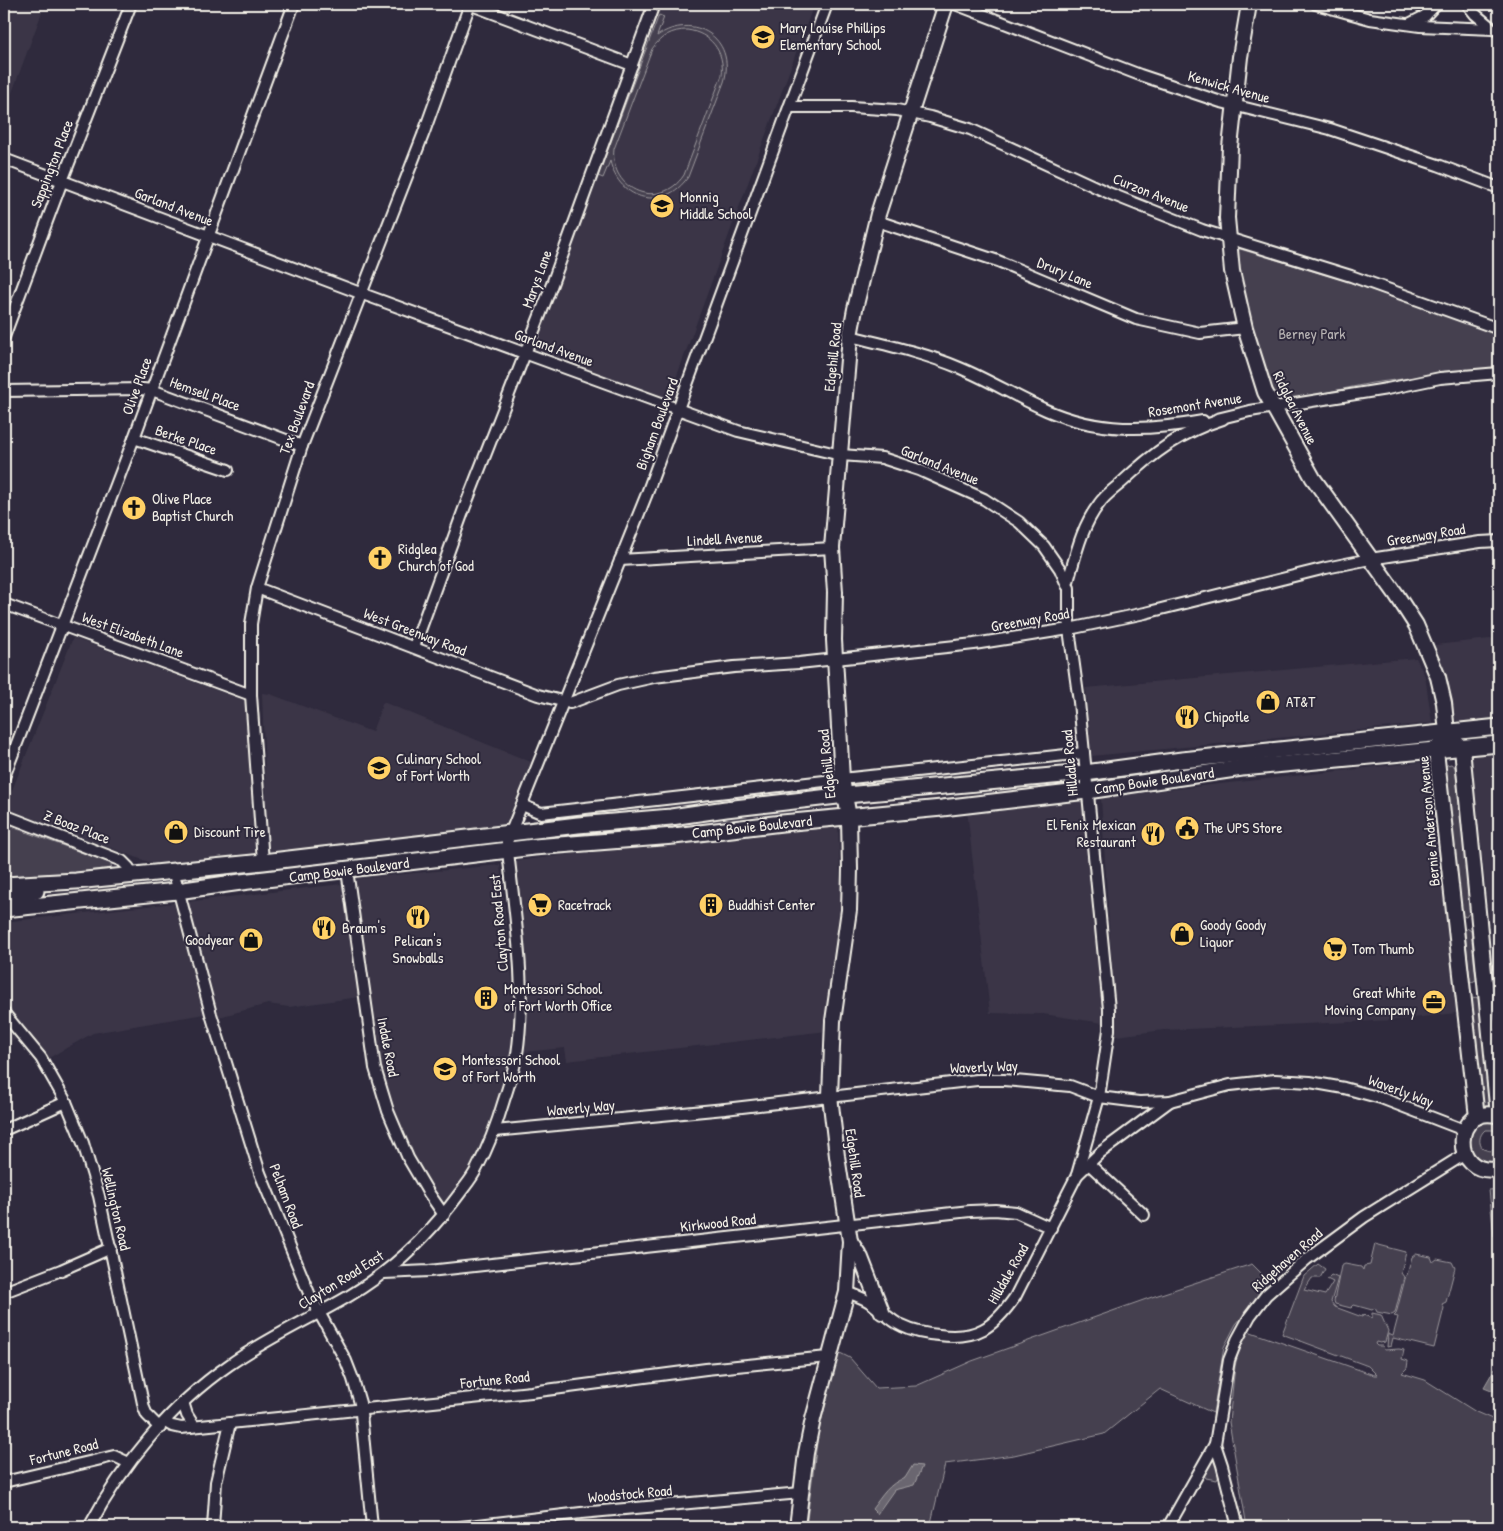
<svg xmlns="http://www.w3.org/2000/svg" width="1503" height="1531" viewBox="0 0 1503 1531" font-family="'Patrick Hand',sans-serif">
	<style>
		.built { fill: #3b3647 }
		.green { fill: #454050; stroke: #9c989c; fill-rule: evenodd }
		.water { fill: #6a6670; stroke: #a19ea0 }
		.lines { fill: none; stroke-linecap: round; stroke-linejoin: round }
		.street-casing { stroke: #f4f1e8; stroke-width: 14 }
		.secondary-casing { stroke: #f4f1e8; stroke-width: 18 }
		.primary-casing { stroke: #f4f1e8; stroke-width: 19 }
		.street { stroke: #2f2a3d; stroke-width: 10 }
		.secondary { stroke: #2f2a3d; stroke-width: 14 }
		.primary { stroke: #2f2a3d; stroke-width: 15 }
		.labels { text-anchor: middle; stroke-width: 4; stroke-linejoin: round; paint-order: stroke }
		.poi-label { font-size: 15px; fill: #f4f1e8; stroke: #2f2a3d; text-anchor: start }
		.street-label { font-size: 15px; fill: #f4f1e8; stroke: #2f2a3d }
		.park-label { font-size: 15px; fill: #b7b3b3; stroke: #2f2a3d }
	</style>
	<rect width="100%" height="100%" fill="#2f2a3d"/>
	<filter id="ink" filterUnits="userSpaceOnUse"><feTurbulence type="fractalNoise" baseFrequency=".02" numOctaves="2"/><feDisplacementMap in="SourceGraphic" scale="10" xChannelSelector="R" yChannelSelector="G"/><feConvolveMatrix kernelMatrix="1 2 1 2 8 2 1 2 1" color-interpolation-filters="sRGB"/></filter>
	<g filter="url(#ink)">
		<!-- built -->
		<g class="built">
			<path d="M4,4H45L7,106L4,105Z"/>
			<path d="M659,4H814L668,400L531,349Z"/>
			<path d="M73,638L246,701L255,856L154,864L5,808Z"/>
			<path d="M1499,638V719L1457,724L1435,645Z"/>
			<path d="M1416,658L1425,676L1432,723L1091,756L1086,688Z"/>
			<path d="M262,693L270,694L372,732L383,702L531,762L505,827L268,857Z"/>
			<path d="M1499,751V1009L1471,754Z"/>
			<path d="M1431,761L1456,1013L1396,1020L1164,1030L1116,1036L1101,797Z"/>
			<path d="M1082,798L1104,1009L1103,1023L1043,1014L990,1013L967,810Z"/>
			<path d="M838,823L841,911L827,1031L567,1061L565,1048L523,1052L525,1011V979L515,861Z"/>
			<path d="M500,865L514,998L511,1053L504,1085L494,1116L482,1144L472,1163L447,1200L441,1202L419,1169L400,1129L388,1095L372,1022L352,879Z"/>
			<path d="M342,884L359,997L289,1007L268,1004L219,1017L185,902Z"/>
			<path d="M174,903L204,1014L93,1033L38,1064L20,1037L4,1046V922Z"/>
		</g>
		<!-- green -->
		<g class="green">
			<path d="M659,15L664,17L657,36C693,11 737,38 724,82L688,177C664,212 619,201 610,161L603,178L598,176ZM687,30C710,33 725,51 722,75L684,175C660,211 609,191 614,149L652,49C661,36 672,30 687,30Z"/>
			<path d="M1240,249L1343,280L1499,334V367L1455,372L1372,383L1279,402L1275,400L1242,307L1236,251Z"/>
			<path d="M1451,764L1455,767L1472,909L1466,917L1461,915L1443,769L1447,765Z"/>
			<path d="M4,824L110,863L112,868L56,875L4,876Z"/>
			<path d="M1467,928L1471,931L1476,980L1472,982L1470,981L1465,931Z"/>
			<path d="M1475,997L1480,999L1491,1106L1485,1107L1482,1106L1469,1002Z"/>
			<path d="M1487,1120L1499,1122V1135L1494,1130H1485C1479,1135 1478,1143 1483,1149L1490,1151L1497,1148L1499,1144V1162C1469,1169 1456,1134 1487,1120Z"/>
			<path d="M1499,1189V1233L1494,1236L1489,1190Z"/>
			<path d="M1375,1244L1406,1252L1401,1273L1404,1277L1395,1313L1392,1315L1377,1312L1375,1308L1372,1310L1354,1305L1351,1308L1335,1304L1334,1301L1341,1266L1345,1264L1361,1267L1363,1270L1364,1266L1370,1265Z"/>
			<path d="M1416,1254L1431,1257L1433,1262L1437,1259L1452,1262L1455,1268L1446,1302L1442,1304L1444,1308L1434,1348L1393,1338L1391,1346L1387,1347L1388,1334L1393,1336L1398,1317L1394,1316L1396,1314L1406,1275H1407L1412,1257Z"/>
			<path d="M1252,1264L1271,1283L1236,1324L1224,1347L1213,1413L1160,1389L1104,1434L1014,1455L945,1464L930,1527H806L818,1435L838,1352L850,1358L876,1388L916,1386L972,1361L1152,1297Z"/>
			<path d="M1318,1264L1325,1269L1320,1278H1312L1304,1290L1325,1295L1333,1282L1327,1279L1331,1275L1338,1278L1331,1302L1335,1307L1362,1317L1363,1315L1372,1318V1313L1381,1315L1388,1331L1385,1342L1380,1343L1376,1342L1375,1344L1377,1346H1383L1384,1350L1399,1349L1404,1350L1402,1359L1408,1361L1407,1368L1402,1373L1425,1380L1476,1412L1499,1422V1527H1247L1229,1422L1235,1366L1240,1346L1248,1331L1374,1375H1377L1368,1366L1282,1334L1304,1276Z"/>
			<path d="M1215,1457C1218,1465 1221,1473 1217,1480L1206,1478L1204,1475L1212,1459Z"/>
		</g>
		<!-- water -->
		<g class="water">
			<path d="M1495,1368L1499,1370V1393L1484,1387Z"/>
			<path d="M913,1465L922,1466L914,1485L894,1490L877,1514L872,1509C882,1496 889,1483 905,1478Z"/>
		</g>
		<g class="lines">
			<defs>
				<g id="street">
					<path d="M469,4L632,65"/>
					<path d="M955,4L1140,75L1221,102L1330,129L1438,165L1499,188"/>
					<path d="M1316,4L1370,19L1420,26L1493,29L1499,31"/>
					<path d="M1467,4L1475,14L1493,29"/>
					<path d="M1409,24L1425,16L1436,4"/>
					<path d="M789,107H851L897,110L930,117L970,129L1111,194L1202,230L1351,276L1499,329"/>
					<path d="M4,159L360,293L738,431L841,455L882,458L919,470L984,499L1019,522L1044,546L1060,569L1067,585"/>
					<path d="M877,221L998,261L1136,319L1200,333L1245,328"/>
					<path d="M850,336C887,345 924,353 960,368C989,380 1016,397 1046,410C1098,433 1148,431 1203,421"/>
					<path d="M4,337L62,181L131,4"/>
					<path d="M4,391L143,389L152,390L302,446"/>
					<path d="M1217,419L1250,411L1387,389L1440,378L1499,373"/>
					<path d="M134,438L228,470"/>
					<path d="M620,560L832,548"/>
					<path d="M257,588L538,695L570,703L618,685L654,677L734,667L799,663L974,644L1069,629L1145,613L1326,568L1370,559L1480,542L1499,541"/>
					<path d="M4,604L251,695"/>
					<path d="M414,647L464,509L548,295L654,4"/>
					<path d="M4,777L134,438L294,4"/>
					<path d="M522,805L541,813L842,779L1084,753"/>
					<path d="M4,815L122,861L129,868L128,875"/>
					<path d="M263,862L251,695V624L257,588L302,446L423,135L470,4"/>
					<path d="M173,870L211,1014L260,1173L311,1298L346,1361L353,1379L360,1403L372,1527"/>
					<path d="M347,870L375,1068L388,1111L408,1158L428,1192L444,1215"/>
					<path d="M4,1013L41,1058L66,1102L83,1143L99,1196L144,1408L147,1415L160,1428"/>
					<path d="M4,1130L66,1102"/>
					<path d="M495,1131L725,1109L977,1080H1004L1070,1086L1099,1097L1139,1102L1170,1101L1230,1085L1275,1080L1310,1082L1344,1088L1381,1098L1464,1130"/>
					<path d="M1089,1164L1144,1215"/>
					<path d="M1077,1175L1101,1152L1170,1101"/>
					<path d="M384,1273L429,1271L970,1211L995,1210L1016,1212L1051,1228"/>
					<path d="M4,1292L61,1270L111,1248"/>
					<path d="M847,1292C855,1295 864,1298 871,1303C881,1310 891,1321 902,1326C914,1332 926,1334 939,1335C977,1340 994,1327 1015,1297L1077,1175L1099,1097L1109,1030V1009L1079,702L1069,629V588L1067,585C1075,558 1081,527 1099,504C1104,496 1114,489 1121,483C1153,453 1181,432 1223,419"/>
					<path d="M183,1402L187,1415L194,1426"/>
					<path d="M165,1422L172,1426L181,1428L531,1392L706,1369L828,1357"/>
					<path d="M1215,1444L1222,1465L1238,1527"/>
					<path d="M4,1482L114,1456L129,1463"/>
					<path d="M89,1527C122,1465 171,1405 229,1365C267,1338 310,1319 349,1296C393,1270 430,1234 460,1193C466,1185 473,1177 477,1168C489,1146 497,1124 504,1100C509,1085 514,1070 517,1054C527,987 515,917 508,851L507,842L510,834L646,496L827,4"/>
					<path d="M213,1527L216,1482L230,1423"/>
					<path d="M461,1527L581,1513L801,1493"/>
					<path d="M1168,1527L1215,1444L1229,1360L1237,1340L1250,1316L1266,1295L1307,1259L1364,1217L1465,1154"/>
				</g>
				<g id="secondary">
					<path d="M1249,4L1240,57L1230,147L1227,218L1232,271L1245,328L1265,392L1313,478L1396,594L1416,625L1438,677L1444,703L1447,732"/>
					<path d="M1447,732L1436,751L1477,1117"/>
					<path d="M1454,740L1462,749L1464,769L1498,1115"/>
					<path d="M1499,1116C1453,1102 1448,1178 1499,1169"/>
					<path d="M850,1241L861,1258L882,1312"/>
					<path d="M797,1527L806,1453L813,1419L847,1292L850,1241L837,1156L830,1096L833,1021L849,910L850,869L849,817L842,779L834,640L835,592L832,548L850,336L855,309L878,214L946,4"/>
				</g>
				<g id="primary">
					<path d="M4,885L76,881L263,862L578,825L671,817L726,809L846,795L1085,773L1182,760L1499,727"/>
					<path d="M4,898L36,891"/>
					<path d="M4,909L177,891L241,882L534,847L674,836L782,823L942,808L1087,791L1242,768L1499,744"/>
				</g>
			</defs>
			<!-- street casing -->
			<use href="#street" class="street-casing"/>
			<!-- secondary casing -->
			<use href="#secondary" class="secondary-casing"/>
			<!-- primary casing -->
			<use href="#primary" class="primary-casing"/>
			<!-- street -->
			<use href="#street" class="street"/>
			<!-- secondary -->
			<use href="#secondary" class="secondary"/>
			<!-- primary -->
			<use href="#primary" class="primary"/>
		</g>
	</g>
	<!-- icons -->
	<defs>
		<symbol id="school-disc" viewBox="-11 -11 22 22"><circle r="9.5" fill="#ffd166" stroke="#2f2a3d"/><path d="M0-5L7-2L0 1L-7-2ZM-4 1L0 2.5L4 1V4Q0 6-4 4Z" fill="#111"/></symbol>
		<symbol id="church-disc" viewBox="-11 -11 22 22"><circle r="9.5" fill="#ffd166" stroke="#2f2a3d"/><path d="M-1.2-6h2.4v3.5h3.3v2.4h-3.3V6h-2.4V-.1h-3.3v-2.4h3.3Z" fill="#111"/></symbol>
		<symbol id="shop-disc" viewBox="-11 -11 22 22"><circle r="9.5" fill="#ffd166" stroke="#2f2a3d"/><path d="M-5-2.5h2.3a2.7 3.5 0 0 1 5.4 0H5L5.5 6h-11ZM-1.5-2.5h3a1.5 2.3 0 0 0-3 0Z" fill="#111"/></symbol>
		<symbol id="restaurant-disc" viewBox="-11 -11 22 22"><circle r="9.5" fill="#ffd166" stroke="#2f2a3d"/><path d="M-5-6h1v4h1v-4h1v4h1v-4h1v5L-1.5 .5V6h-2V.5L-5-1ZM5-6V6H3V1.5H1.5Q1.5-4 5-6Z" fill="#111"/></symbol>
		<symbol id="civic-disc" viewBox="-11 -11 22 22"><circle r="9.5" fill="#ffd166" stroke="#2f2a3d"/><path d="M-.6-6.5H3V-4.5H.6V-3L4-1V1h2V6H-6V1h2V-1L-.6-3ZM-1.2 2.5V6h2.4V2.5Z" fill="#111"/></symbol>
		<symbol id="supermarket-disc" viewBox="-11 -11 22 22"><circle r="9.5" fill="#ffd166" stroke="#2f2a3d"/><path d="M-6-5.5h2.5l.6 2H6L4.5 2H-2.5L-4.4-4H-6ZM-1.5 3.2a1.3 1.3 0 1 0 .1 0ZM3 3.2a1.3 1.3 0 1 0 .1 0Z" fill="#111"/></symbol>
		<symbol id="building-disc" viewBox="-11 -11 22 22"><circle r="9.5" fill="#ffd166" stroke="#2f2a3d"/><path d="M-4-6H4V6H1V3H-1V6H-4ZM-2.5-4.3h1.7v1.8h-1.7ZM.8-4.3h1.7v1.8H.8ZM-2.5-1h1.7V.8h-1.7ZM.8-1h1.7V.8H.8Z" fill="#111"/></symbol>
		<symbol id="office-disc" viewBox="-11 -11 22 22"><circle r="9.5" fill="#ffd166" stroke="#2f2a3d"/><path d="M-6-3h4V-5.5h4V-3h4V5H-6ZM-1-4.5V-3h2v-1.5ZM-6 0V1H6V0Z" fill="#111"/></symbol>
	</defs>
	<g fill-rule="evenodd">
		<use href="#school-disc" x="749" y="23" width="28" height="28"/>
		<use href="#school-disc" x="648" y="192" width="28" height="28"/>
		<use href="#church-disc" x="120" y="494" width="28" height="28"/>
		<use href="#church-disc" x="366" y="544" width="28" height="28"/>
		<use href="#shop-disc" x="1254" y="688" width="28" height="28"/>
		<use href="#restaurant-disc" x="1173" y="703" width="28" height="28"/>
		<use href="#school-disc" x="365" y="754" width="28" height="28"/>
		<use href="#civic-disc" x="1173" y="814" width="28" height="28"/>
		<use href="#shop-disc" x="162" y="818" width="28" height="28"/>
		<use href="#restaurant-disc" x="1139" y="820" width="28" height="28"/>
		<use href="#supermarket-disc" x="526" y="891" width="28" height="28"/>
		<use href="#building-disc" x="697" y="891" width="28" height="28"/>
		<use href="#restaurant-disc" x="404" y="903" width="28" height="28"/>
		<use href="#restaurant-disc" x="310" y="914" width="28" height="28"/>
		<use href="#shop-disc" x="1168" y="920" width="28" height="28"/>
		<use href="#shop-disc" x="237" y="926" width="28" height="28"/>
		<use href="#supermarket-disc" x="1321" y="935" width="28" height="28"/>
		<use href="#building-disc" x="472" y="984" width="28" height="28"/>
		<use href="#office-disc" x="1420" y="988" width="28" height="28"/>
		<use href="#school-disc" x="431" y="1055" width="28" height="28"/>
	</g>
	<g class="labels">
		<!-- poi labels -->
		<g class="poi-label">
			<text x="780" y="33">Mary Louise Phillips<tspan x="780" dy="17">Elementary School</tspan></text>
			<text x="680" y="202">Monnig<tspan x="680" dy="17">Middle School</tspan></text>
			<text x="152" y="504">Olive Place<tspan x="152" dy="17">Baptist Church</tspan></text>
			<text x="398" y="554">Ridglea<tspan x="398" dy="17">Church of God</tspan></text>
			<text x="1286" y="707">AT&amp;T</text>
			<text x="1204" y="722">Chipotle</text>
			<text x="396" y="764">Culinary School<tspan x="396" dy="17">of Fort Worth</tspan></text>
			<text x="1136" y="830" text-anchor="end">El Fenix Mexican<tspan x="1136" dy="17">Restaurant</tspan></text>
			<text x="1204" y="833">The UPS Store</text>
			<text x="194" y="837">Discount Tire</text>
			<text x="558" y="910">Racetrack</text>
			<text x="728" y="910">Buddhist Center</text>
			<text x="1200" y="930">Goody Goody<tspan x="1200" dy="17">Liquor</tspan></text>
			<text x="342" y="933">Braum's</text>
			<text x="234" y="945" text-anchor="end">Goodyear</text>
			<text x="418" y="946" text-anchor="middle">Pelican's<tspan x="418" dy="17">Snowballs</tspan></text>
			<text x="1352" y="954">Tom Thumb</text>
			<text x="504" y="994">Montessori School<tspan x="504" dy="17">of Fort Worth Office</tspan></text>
			<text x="1416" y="998" text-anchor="end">Great White<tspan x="1416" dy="17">Moving Company</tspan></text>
			<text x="462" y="1065">Montessori School<tspan x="462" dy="17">of Fort Worth</tspan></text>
		</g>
		<!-- street labels -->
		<g class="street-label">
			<text transform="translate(1229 87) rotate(16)" y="5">Kenwick Avenue</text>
			<text transform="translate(52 164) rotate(-69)" y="5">Sappington Place</text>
			<text transform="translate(1151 193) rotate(22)" y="5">Curzon Avenue</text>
			<text transform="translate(174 207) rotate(21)" y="5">Garland Avenue</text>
			<text transform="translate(1065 273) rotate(23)" y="5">Drury Lane</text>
			<text transform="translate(537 279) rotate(-70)" y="5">Marys Lane</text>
			<text transform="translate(554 348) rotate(20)" y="5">Garland Avenue</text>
			<text transform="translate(833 357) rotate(-84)" y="5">Edgehill Road</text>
			<text transform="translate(137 386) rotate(-70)" y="5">Olive Place</text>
			<text transform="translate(205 394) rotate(20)" y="5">Hemsell Place</text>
			<text transform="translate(1195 405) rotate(-9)" y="5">Rosemont Avenue</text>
			<text transform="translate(1295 408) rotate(63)" y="5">Ridglea Avenue</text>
			<text transform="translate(297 418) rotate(-70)" y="5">Tex Boulevard</text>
			<text transform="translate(657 424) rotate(-70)" y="5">Bigham Boulevard</text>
			<text transform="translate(186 440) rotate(19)" y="5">Berke Place</text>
			<text transform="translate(940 465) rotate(22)" y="5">Garland Avenue</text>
			<text transform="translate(1426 535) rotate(-9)" y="5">Greenway Road</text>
			<text transform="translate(725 539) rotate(-3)" y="5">Lindell Avenue</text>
			<text transform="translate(1030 620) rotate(-10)" y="5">Greenway Road</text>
			<text transform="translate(415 632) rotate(21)" y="5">West Greenway Road</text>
			<text transform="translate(133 635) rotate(20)" y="5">West Elizabeth Lane</text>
			<text transform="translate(1070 763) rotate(-95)" y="5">Hilldale Road</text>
			<text transform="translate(827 764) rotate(-96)" y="5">Edgehill Road</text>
			<text transform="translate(1154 781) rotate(-8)" y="5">Camp Bowie Boulevard</text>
			<text transform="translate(1429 821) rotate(-95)" y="5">Bernie Anderson Avenue</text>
			<text transform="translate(77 827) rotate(21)" y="5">Z Boaz Place</text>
			<text transform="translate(752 827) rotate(-6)" y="5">Camp Bowie Boulevard</text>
			<text transform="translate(349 870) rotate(-7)" y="5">Camp Bowie Boulevard</text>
			<text transform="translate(499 923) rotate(-95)" y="5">Clayton Road East</text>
			<text transform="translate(388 1047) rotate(79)" y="5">Indale Road</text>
			<text transform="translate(984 1067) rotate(-2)" y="5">Waverly Way</text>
			<text transform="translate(1401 1091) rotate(20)" y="5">Waverly Way</text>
			<text transform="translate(581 1108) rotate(-5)" y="5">Waverly Way</text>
			<text transform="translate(855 1163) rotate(82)" y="5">Edgehill Road</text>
			<text transform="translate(286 1196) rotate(69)" y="5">Pelham Road</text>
			<text transform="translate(116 1209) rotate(77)" y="5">Wellington Road</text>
			<text transform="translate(718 1223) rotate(-6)" y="5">Kirkwood Road</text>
			<text transform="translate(1287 1260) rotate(-41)" y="5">Ridgehaven Road</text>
			<text transform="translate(1008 1274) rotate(-60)" y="5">Hilldale Road</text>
			<text transform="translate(341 1280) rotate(-32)" y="5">Clayton Road East</text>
			<text transform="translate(495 1380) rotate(-6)" y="5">Fortune Road</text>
			<text transform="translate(64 1452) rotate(-14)" y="5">Fortune Road</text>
			<text transform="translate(630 1494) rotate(-5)" y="5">Woodstock Road</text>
		</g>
		<!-- park labels -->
		<g class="park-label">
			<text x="1312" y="339">Berney Park</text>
		</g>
	</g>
	<!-- margin -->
	<rect width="1503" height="1531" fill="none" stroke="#2f2a3d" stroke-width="20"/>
	<rect x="10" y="10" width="1483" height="1511" fill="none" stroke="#f4f1e8" stroke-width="2" filter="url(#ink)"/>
</svg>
